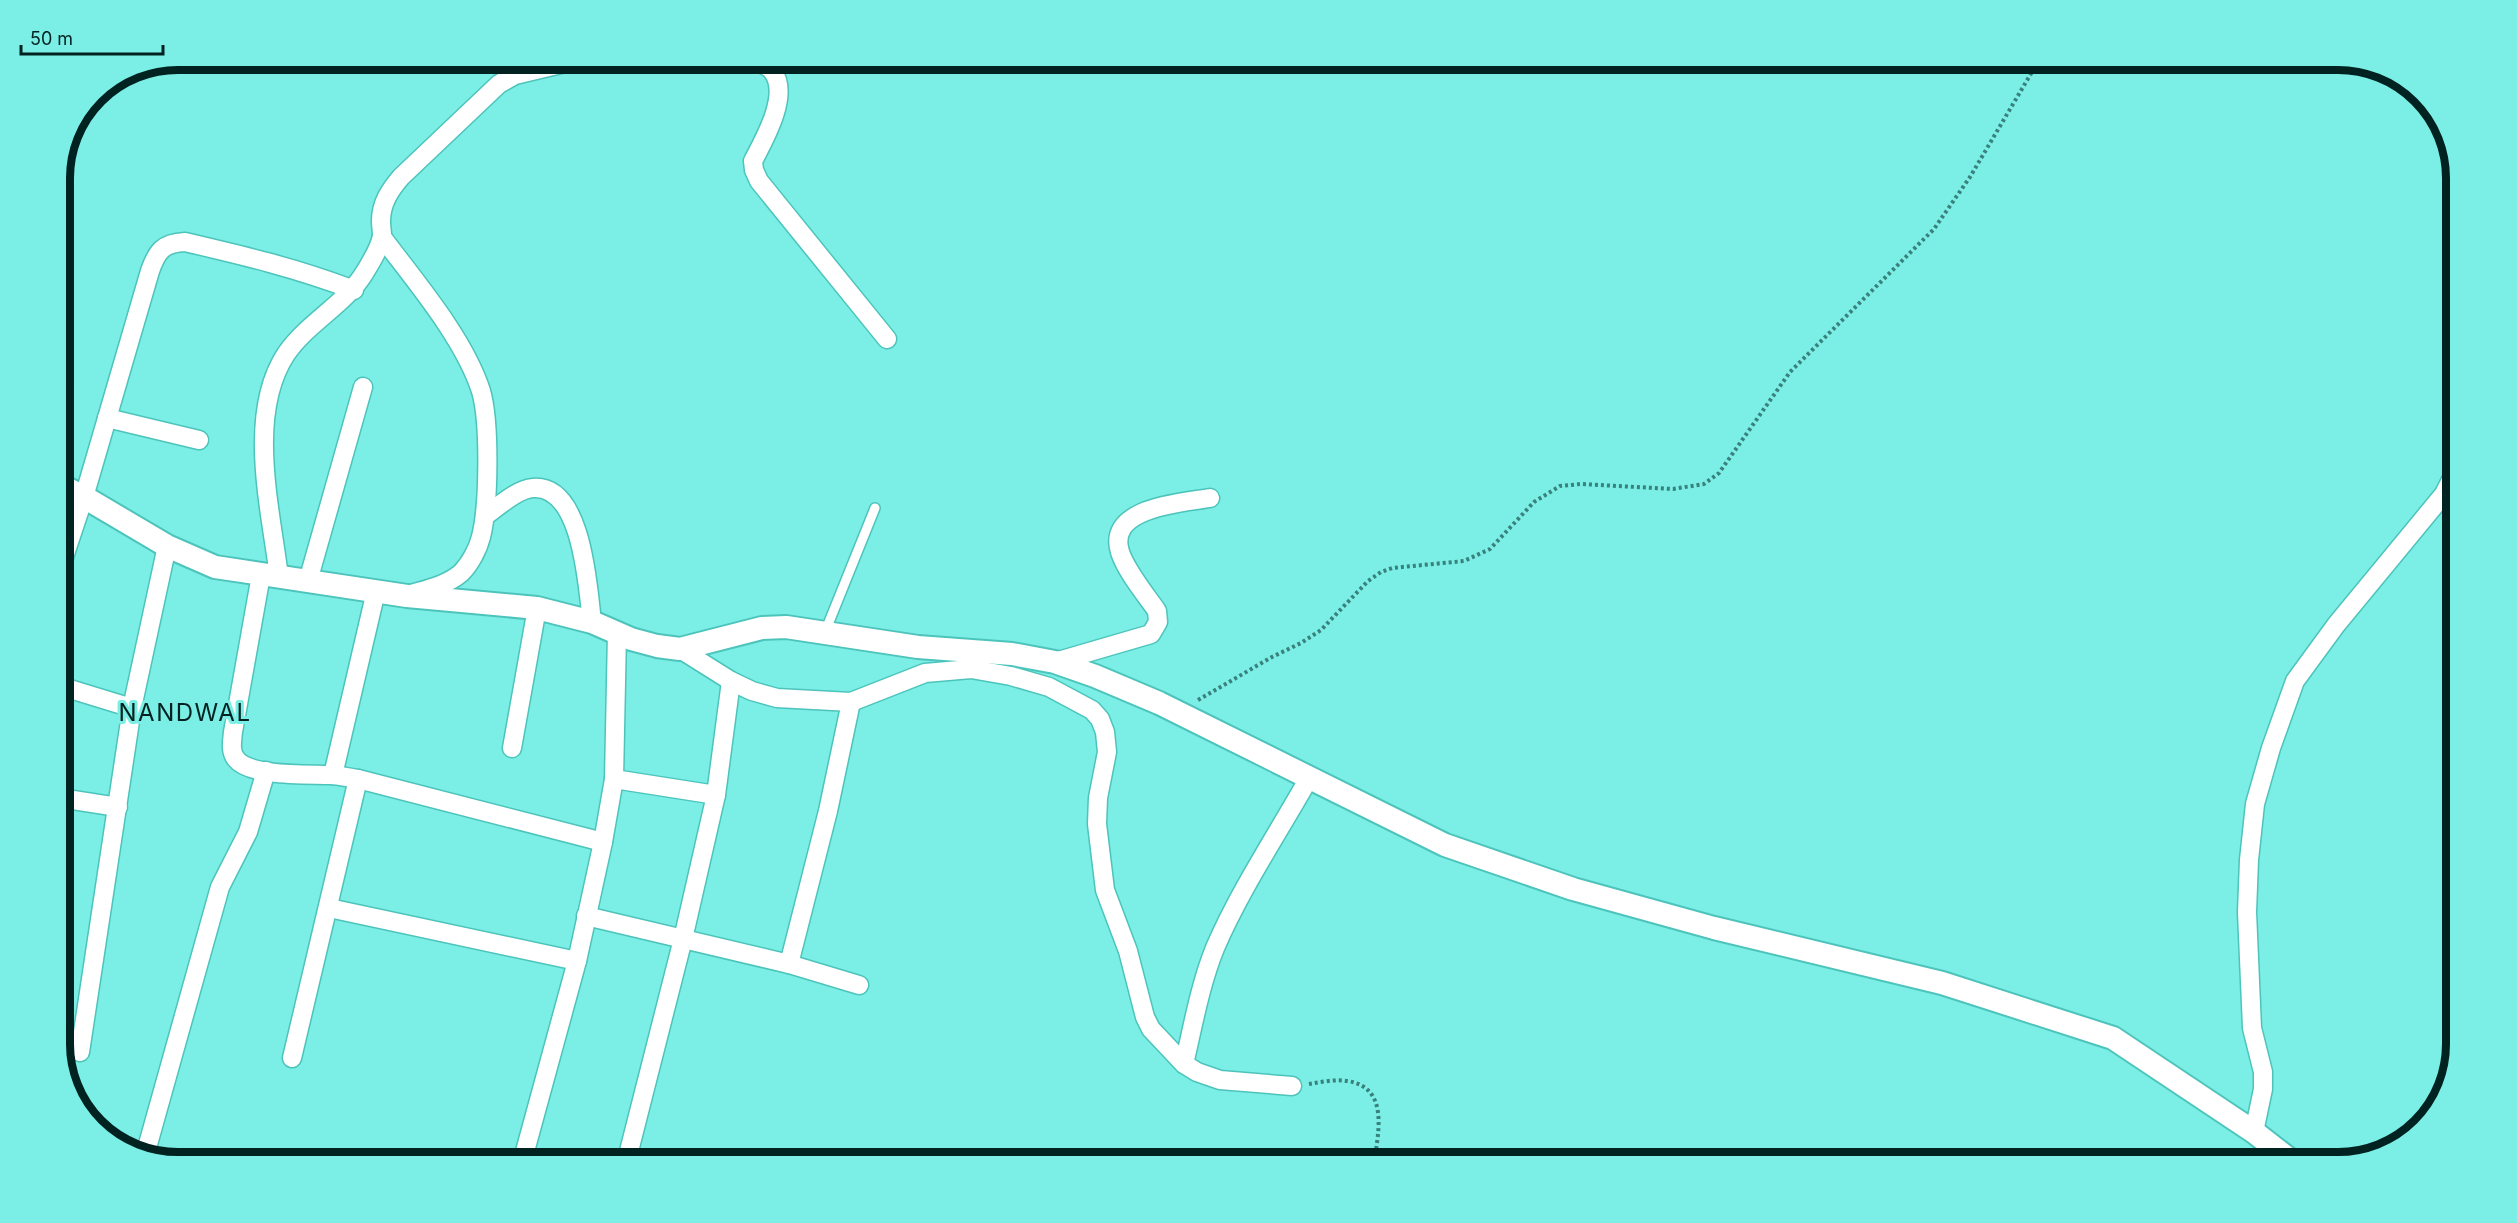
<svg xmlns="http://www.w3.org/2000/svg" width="2517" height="1223" viewBox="0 0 2517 1223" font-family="Inter,sans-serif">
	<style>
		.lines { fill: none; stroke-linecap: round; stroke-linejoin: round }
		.service-casing { stroke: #4dc4bb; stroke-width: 12 }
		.minor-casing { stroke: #4dc4bb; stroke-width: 21 }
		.tertiary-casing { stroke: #4dc4bb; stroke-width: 26 }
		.path { stroke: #39817c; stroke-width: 4; stroke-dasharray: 3 3; stroke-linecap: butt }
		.service { stroke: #fff; stroke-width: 9 }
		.minor { stroke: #fff; stroke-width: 18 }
		.tertiary { stroke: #fff; stroke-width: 22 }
		.labels { text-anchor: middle; stroke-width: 6; stroke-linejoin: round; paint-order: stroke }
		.quarter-label { font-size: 24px; letter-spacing: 1.5px; fill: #002220; stroke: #7beee5 }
		.rim { fill: none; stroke: #002220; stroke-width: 8 }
	</style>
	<rect width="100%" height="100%" fill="#7beee5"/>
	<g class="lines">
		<defs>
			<path id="service" d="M825,632L875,508"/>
			<g id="minor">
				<path d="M754,60C760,63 769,66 773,72C790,95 764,140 753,161L754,170L759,181L887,339"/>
				<path d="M382,237C415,281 464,338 481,391C490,422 489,505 481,537C478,549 470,564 461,573C447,585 428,589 411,594"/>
				<path d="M107,418L199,440"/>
				<path d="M485,516C498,507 517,489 533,488C583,484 588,590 592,622"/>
				<path d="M60,569L84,497L150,271C157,251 163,243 185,242C245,256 296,268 354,290"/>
				<path d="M261,575L233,732C232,742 230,751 236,759C250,777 309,774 330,775C339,775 349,778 358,779L603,842"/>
				<path d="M279,577C271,510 246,415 286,354C308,322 345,305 365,272C371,262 381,246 382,235C382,231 381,226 381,221C381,203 390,190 401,177L499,84L515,75L578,60"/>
				<path d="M308,581L363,387"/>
				<path d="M680,649L731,681L752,691L777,698L851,702L925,673L971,669L1011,676L1049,687L1092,710L1100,719L1105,732L1107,752L1098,798L1097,824L1105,890L1128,951L1145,1017L1151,1029L1184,1064L1197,1072L1220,1080L1292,1086"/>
				<path d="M1055,662L1151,634L1158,622L1157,611C1146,595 1126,571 1120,552C1106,507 1182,503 1210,498"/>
				<path d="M60,686L132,708"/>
				<path d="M512,748L537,608"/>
				<path d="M333,775L376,591"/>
				<path d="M614,779L716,795"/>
				<path d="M60,798L118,807"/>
				<path d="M329,908L577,961"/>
				<path d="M586,916L789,964L859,985"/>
				<path d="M789,964L828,811L851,702"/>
				<path d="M80,1052L132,708L167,546"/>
				<path d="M292,1058L358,779"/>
				<path d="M1184,1064C1193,1026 1200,985 1215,948C1240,890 1278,833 1309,778"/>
				<path d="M2254,1132L2263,1089V1072L2252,1028L2247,912L2249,860L2255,804L2271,748L2295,681L2336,625L2444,494L2457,468"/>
				<path d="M145,1155L220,887L248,832L266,771"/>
				<path d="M524,1155L577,961L603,842L614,779L617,633"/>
				<path d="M626,1163L683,939L716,795L731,681"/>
			</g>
			<path id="tertiary" d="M60,485L84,497L167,546L215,567L407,596L537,608L592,622L631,639L657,646L680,649L762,628L786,627L918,647L1012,654L1055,662L1095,676L1159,703L1445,845L1573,889L1714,928L1942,983L2113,1038L2254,1132L2294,1163"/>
		</defs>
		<!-- service casing -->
		<use href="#service" class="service-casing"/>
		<!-- minor casing -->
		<use href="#minor" class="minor-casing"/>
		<!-- tertiary casing -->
		<use href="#tertiary" class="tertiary-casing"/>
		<!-- path -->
		<g class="path">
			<path d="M1198,700L1272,657L1301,643L1321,630L1368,581L1381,572L1392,568L1464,561L1490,549L1534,502L1560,486L1581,484L1673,489L1704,484L1719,473L1790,372L1934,229L1970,177L2039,60"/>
			<path d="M1309,1084C1321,1082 1335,1079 1347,1081C1390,1087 1378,1134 1374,1163"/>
		</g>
		<!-- service -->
		<use href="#service" class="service"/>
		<!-- minor -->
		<use href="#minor" class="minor"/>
		<!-- tertiary -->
		<use href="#tertiary" class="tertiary"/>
	</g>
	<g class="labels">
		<!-- quarter labels -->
		<g class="quarter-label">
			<text x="185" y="721">NANDWAL</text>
		</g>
	</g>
	<!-- crop -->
	<path d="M0 0H2517V1223H0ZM178 70H2338A108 108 0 0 1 2446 178V1044A108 108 0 0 1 2338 1152H178A108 108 0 0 1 70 1044V178A108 108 0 0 1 178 70Z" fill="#7beee5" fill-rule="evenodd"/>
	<path class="rim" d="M178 70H2338A108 108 0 0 1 2446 178V1044A108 108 0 0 1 2338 1152H178A108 108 0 0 1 70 1044V178A108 108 0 0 1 178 70Z"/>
	<!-- scale -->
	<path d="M21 45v9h142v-9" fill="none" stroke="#002220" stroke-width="3"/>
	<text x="30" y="45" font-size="18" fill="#002220" stroke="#7beee5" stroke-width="4.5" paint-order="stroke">50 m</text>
</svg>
